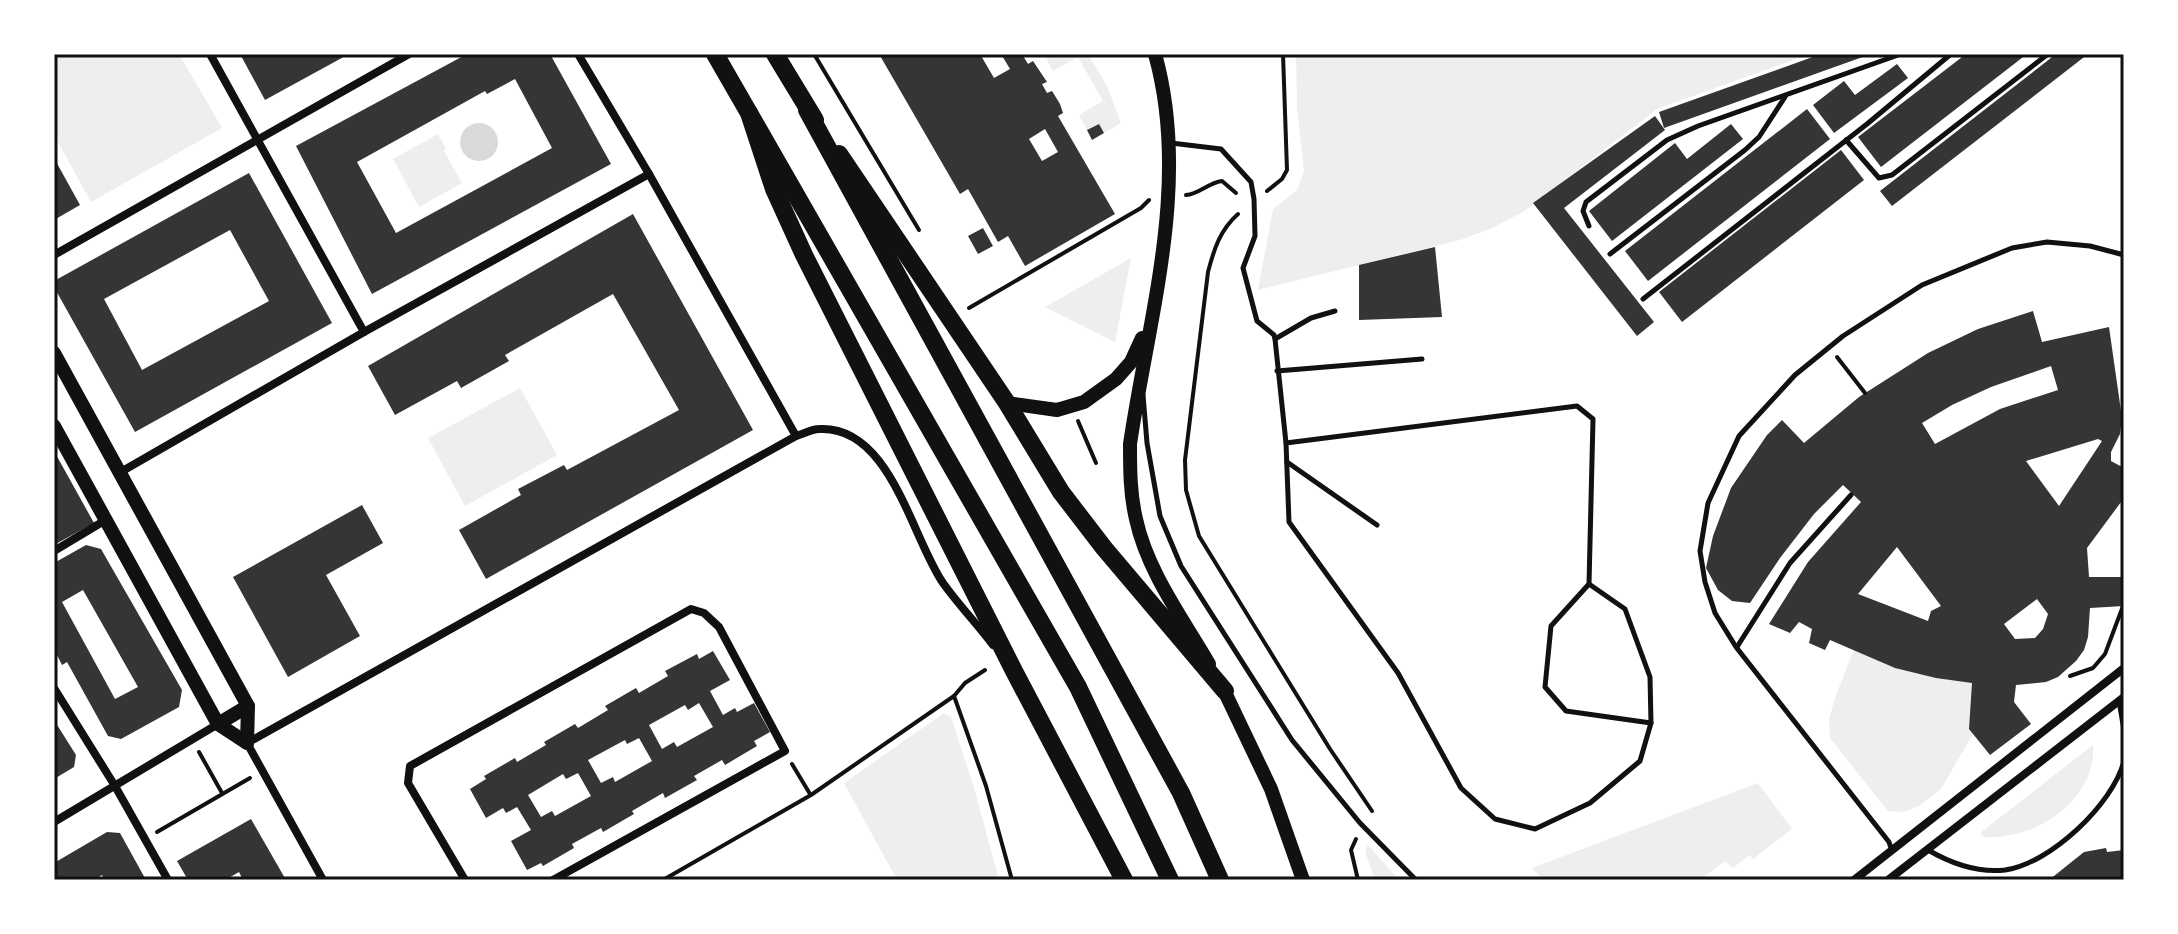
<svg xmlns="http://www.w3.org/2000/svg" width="2178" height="934" viewBox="0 0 2178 934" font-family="'Varela Round',sans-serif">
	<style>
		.green { fill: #eee }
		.water { fill: #d9d9d9 }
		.building { fill: #353535; fill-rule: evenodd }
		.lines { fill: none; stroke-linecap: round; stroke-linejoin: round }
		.path { stroke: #111; stroke-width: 4 }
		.service { stroke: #111; stroke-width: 5 }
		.minor { stroke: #111; stroke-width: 8 }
		.tertiary { stroke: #111; stroke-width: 14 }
		.primary { stroke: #111; stroke-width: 18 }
		.trunk { stroke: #111; stroke-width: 18 }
		.neatline { fill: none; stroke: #111; stroke-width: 3 }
	</style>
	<rect width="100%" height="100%" fill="#fff"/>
	<!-- green -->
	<g class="green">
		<path d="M54,54H179L222,128L91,202L54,135Z"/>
		<path d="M1044,54H1088L1107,86L1121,123L1104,133L1099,124L1087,130L1079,115L1103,101L1078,57L1053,71Z"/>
		<path d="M1296,54H1810L1657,109L1523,212L1492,228L1460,240L1258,290L1273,209L1297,190L1304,171L1297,107Z"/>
		<path d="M438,134L446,149L444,151L462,183L419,207L393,159Z"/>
		<path d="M1131,258L1115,342L1045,307Z"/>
		<path d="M520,388L557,455L465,506L428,438Z"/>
		<path d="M1861,632L1981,666L1978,725L1941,789L1919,806L1904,812L1888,811L1830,738L1829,719L1836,695Z"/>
		<path d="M944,713L951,717L975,791L999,880H897L844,783Z"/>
		<path d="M2093,745C2097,800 2034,841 1984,837L1980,833Z"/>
		<path d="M1758,783L1792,829L1753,859L1750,855L1733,868L1725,861L1699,880H1543L1532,868Z"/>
		<path d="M1368,845L1399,880H1375L1365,851Z"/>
	</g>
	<!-- water -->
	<circle class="water" cx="479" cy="142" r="19"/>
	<!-- building -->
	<g class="building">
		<path d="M240,54H349L265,100Z"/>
		<path d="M467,54H550L611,164L372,294L296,146ZM515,79L552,148L396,233L357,162L485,91L487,94Z"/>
		<path d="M879,54H980L994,78L1010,69L1001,54H1022L1028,64L1033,61L1047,82L1042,84L1047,93L1052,91L1060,104L1063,113L1058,116L1115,214L1025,266L1008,236L998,242L968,189L960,194ZM1045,129L1058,152L1042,161L1029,139Z"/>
		<path d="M1821,54H1871L1664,128L1659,112Z"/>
		<path d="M1966,54H2027L1881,167L1858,137Z"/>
		<path d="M2056,54H2088L1892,206L1880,191Z"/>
		<path d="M1897,64L1908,78L1834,133L1813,105L1844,81L1855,95Z"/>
		<path d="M1807,109L1830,139L1648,281L1625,251Z"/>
		<path d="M1655,116L1665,130L1564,208L1654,322L1637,336L1533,203Z"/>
		<path d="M1099,124L1104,133L1092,140L1087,130Z"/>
		<path d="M1731,124L1743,139L1612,241L1589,211L1675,143L1687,159Z"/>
		<path d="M1841,150L1864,180L1682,322L1659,292Z"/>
		<path d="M54,158L80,205L54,220Z"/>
		<path d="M249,173L332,323L135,432L54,287V281ZM230,230L269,301L142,370L104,299Z"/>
		<path d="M633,214L753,430L486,579L459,530L521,495L518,489L564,465L567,470L679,410L613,294L505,355L509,361L461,388L457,381L395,415L368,366Z"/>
		<path d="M983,228L993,246L978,254L968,236Z"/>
		<path d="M1435,247L1442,317L1359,320V265Z"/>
		<path d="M2033,311L2042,342L2109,327L2122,418L2120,434L2111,452V461L2124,468V498L2087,548L2089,577H2124V606L2090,608L2088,637L2084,650L2076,661L2058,677L2046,682L2016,685L2014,702L2031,724L1990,755L1969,729L1972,683L1936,678L1895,668L1830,640L1825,650L1809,643L1812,629L1799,622L1790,633L1769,624L1808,562L1861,502L1843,485L1814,514L1780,558L1750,603L1732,601L1718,590L1706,568L1713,536L1731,488L1767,435L1782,420L1804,443L1859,397L1928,353L1978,329ZM2051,366L2058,390L2000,409L1935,444L1922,423L1952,405L1991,387ZM2098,439L2102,441L2059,506L2026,461ZM1897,547L1941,606L1931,611L1928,621L1858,594ZM2037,599L2048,614L2043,629L2035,638L2015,639L2004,624Z"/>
		<path d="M54,451L94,523L54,545Z"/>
		<path d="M362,505L383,543L326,575L360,636L288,677L233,577Z"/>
		<path d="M86,545L101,549L182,690L179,707L121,739L108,736L67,662L62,665L54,649V563ZM83,590L138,687L115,699L62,602Z"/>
		<path d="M713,651L730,680L710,691L723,715L735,708L737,712L754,703L770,732L754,741L757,746L725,765L722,760L694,776L697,780L665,798L663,793L632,811L634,814L603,832L601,828L572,844L574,848L543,866L541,863L527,870L511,841L531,830L517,807L506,813L503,808L486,818L470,789L486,779L484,776L515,758L517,762L546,745L544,742L575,724L578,728L608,710L605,706L636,688L639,693L668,676L665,671L697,654L699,659ZM699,703L713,727L677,747L674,742L662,749L649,725L685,705L688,710ZM639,738L652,761L615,782L613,777L601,783L588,760L625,740L627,744ZM578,773L591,796L555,816L552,811L541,817L528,795L563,774L566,779Z"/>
		<path d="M54,720L76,755L74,767L54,779Z"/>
		<path d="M251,819L286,880H243L239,872L225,880H188L177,861Z"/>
		<path d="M107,832L120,833L146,880H105L102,875L94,880H54V863Z"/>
		<path d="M2106,848L2107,852L2124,850V880H2049L2084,852Z"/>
	</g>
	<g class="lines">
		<!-- path -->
		<g class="path">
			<path d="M814,54L919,230"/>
			<path d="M1267,191L1282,179L1287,170L1283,54"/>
			<path d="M1186,195C1199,194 1208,183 1222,181L1236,193"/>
			<path d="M1238,214C1220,230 1214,249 1208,272L1185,460L1186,490L1199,536L1330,749L1372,811"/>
			<path d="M969,308L1141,208L1149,200"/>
			<path d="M1837,357L1865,393"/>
			<path d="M1078,421L1096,463"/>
			<path d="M2070,676L2093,668L2105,654L2123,606"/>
			<path d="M954,696L986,786L1012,880"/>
			<path d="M199,752L222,793"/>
			<path d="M792,764L810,794"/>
			<path d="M157,832L250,778"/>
			<path d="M1356,839L1351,850L1358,880"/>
			<path d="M663,880L811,795L954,696L965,683L985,670"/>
		</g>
		<!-- service -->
		<g class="service">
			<path d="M1846,140L1879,178L1892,175L2048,54"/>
			<path d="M1171,143L1221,149L1251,182L1254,199L1255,236L1243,268L1257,321L1274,335L1275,339"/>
			<path d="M1589,226L1583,211L1586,202L1667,140L1698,126L1901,54"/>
			<path d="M1610,254L1745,150L1759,137L1785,97"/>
			<path d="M1643,299L1867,124L1951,54"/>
			<path d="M1335,311L1311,318L1275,339L1286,443L1289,522L1398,673L1461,788L1495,819L1535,829L1590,803L1640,761L1651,723L1650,677L1625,609L1589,584"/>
			<path d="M1277,371L1422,359"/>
			<path d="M1143,395L1147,443L1160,516L1181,566L1292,740L1360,823L1416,880"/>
			<path d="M1286,443L1577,406L1593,419L1589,584L1551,626L1545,687L1566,711L1651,723"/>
			<path d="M1287,462L1377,525"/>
			<path d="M1737,647L1790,563L1851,495"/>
			<path d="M2119,701L2124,730"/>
			<path d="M1928,850C1952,864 1977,873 2005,870C2050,864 2113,804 2124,761"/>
			<path d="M1892,851L1889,842L1736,647L1715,613L1705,582L1700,551L1708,503L1739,436L1795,375L1843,336L1922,285L2012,248L2047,242L2090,246L2124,255"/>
		</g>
		<!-- minor -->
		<g class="minor">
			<path d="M210,54L364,332"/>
			<path d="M578,54L649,174L796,436"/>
			<path d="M54,255L409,54"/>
			<path d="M119,473L364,332L649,174"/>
			<path d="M54,551L104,521"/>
			<path d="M54,688L115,786L168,880"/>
			<path d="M54,822L218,724"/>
			<path d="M323,880L247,743L796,436C803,434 812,429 819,429C890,425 911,536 943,583C958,604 977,624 993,645"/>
			<path d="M465,880L408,783L410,766L691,609L704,613L719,627L785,751L553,880"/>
			<path d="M1854,880L2124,668"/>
			<path d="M1888,880L2124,697"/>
		</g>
		<!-- tertiary -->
		<g class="tertiary">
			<path d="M1155,54C1191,183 1149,315 1130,444C1130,469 1130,494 1136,519C1147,571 1183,619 1209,664"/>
			<path d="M54,353L248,706L247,743"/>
			<path d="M1007,403L1057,410L1084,402L1116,379L1131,362L1142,338"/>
			<path d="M54,426L218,724L247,743"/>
			<path d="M1220,682L1271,789L1303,880"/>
			<path d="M218,724L248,706"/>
		</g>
		<!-- primary -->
		<g class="primary">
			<path d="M715,54L749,113L774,189L804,255L1014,671L1124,880"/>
			<path d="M775,54L815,120"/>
			<path d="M839,154L1007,403L1061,492L1104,548L1225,691"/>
		</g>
		<!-- trunk -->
		<g class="trunk">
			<path d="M807,110L1181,793L1220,880"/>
			<path d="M749,113L1078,687L1170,880"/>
		</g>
	</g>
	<!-- border -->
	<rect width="2178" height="934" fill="none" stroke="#ffffff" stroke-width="112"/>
	<rect x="56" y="56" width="2066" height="822" class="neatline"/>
</svg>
